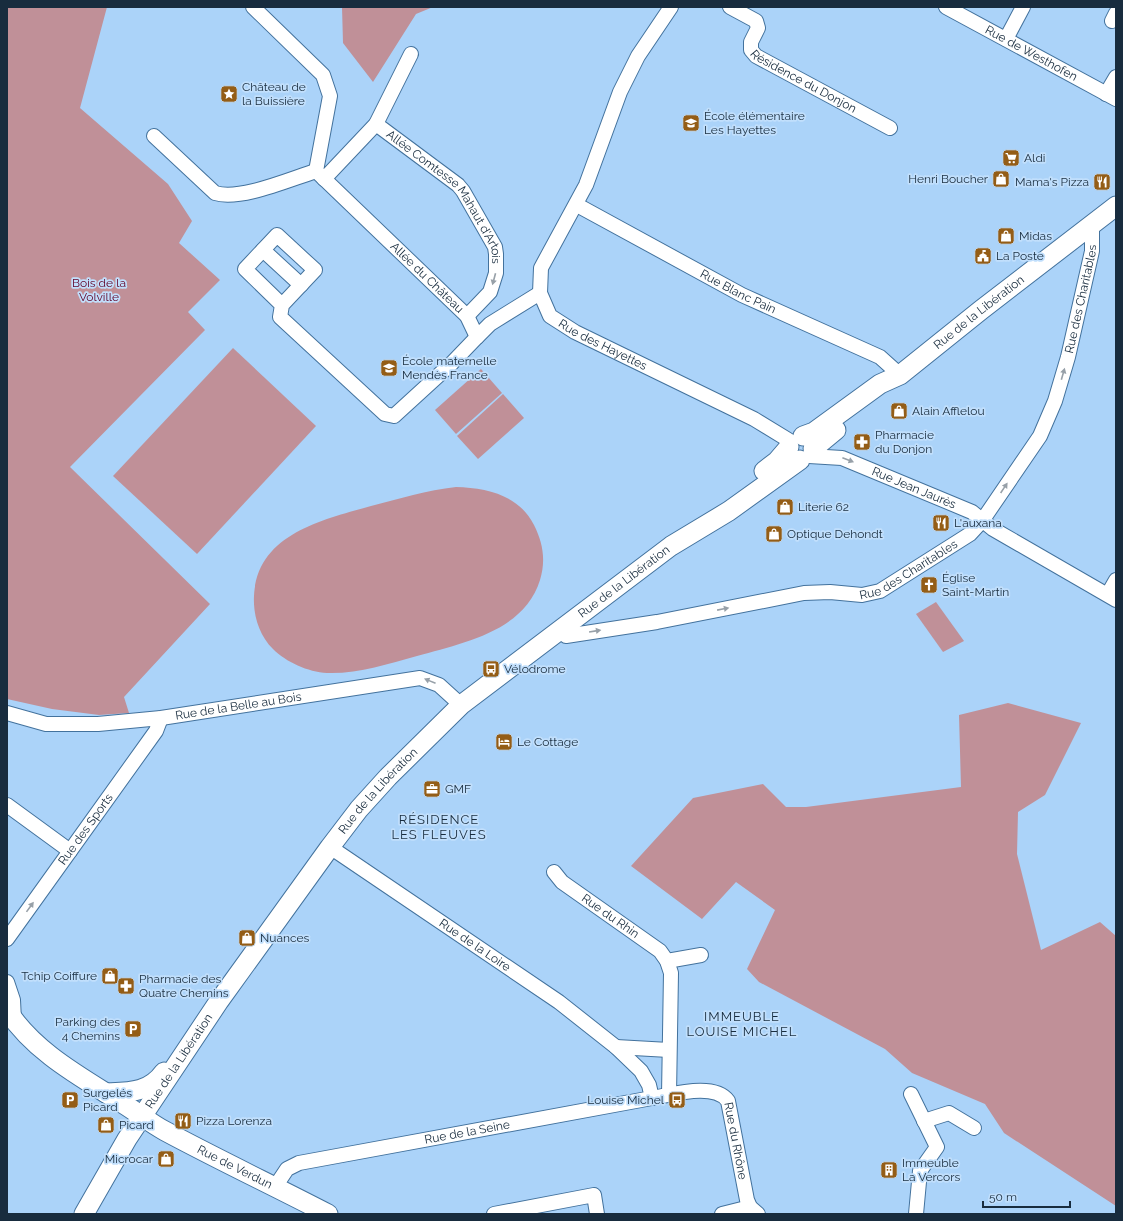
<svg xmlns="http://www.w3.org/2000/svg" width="1123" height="1221" viewBox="0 0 1123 1221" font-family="Raleway,sans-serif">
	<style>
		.green { fill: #c09098 }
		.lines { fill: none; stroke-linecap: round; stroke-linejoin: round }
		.street-casing { stroke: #43729d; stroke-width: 16 }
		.secondary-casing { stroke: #43729d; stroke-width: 21 }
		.street { stroke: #fff; stroke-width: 14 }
		.secondary { stroke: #fff; stroke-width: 19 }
		.oneway { fill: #97a0a8 }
		.labels { text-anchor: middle; stroke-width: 3.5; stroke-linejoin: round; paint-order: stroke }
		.street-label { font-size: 12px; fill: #182c3e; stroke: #c1dffc }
		.poi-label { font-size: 12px; fill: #182c3e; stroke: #c1dffc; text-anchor: start }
		.park-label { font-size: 12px; fill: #610026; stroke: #c1dffc }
		.neighbourhood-label { font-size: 13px; letter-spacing: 1px; fill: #182c3e; stroke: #c1dffc }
	</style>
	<rect width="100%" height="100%" fill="#abd3f9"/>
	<!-- green -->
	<g class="green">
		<path d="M7,7H107L80,108L168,184L192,221L179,243L220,280L188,312L205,330L70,467L210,604L124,697L129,713L99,715L52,709L7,699Z"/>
		<path d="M342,7H433L416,14L373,82L343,43Z"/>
		<path d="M233,348L316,426L197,554L113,476Z"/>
		<path d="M481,369L502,393L456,434L435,410Z"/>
		<path d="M503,394L524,418L478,459L457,436Z"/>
		<path d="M456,487C487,488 519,495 534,525C543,543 546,560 540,580C524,632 462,643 417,656C387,664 358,674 327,673C308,672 286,662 273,649C259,635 253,615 254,596C257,534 322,520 371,506C399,499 427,490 456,487Z"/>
		<path d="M936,602L964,641L943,652L916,614Z"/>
		<path d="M1008,703L1081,723L1045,795L1018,812L1017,854L1041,950L1100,922L1116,936V1206L1004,1133L985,1104L912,1073L885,1049L759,982L747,969L775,910L736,882L702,919L631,866L693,798L763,784L786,807H806L961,787L959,715Z"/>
	</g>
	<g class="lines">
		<defs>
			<g id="street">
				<path id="s1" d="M253,7L323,75L330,96L316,171L467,316L477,337L490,324L540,293"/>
				<path id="s2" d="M671,7L638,56L620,92L586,185L541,268L540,293L550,316L575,332L754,419L790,441"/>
				<path id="s3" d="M730,7L756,21L758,28L751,42V50L756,56L890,128"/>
				<path id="s4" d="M946,7L1116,99"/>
				<path d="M1112,21L1116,13"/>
				<path d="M1006,39L1023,7"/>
				<path d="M1106,94L1116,77"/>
				<path id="s5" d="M376,124L458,185L463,191L495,247L496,254V273L490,292L467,316"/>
				<path d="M154,136L215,193C240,201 290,179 316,171"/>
				<path d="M324,179L376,124L411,54"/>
				<path id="s6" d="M577,205L742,295L880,357L900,375"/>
				<path d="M263,250L301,285"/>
				<path d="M282,305L245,269L277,235L315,270L282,305L280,317L385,414L394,416L452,363L477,337"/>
				<path id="s7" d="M809,456L842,458L972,512L993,529L1116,600"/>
				<path d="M1108,594L1116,580"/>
				<path id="s8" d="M559,629L566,636L657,622L804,593L830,592L862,595L880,591L970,534L982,521L1040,436L1055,401L1068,357L1092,251V226"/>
				<path id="s9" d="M7,713L46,724H98L161,718L420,678L439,685L461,705"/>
				<path d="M7,805L70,851"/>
				<path id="s10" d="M330,847L559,1002L616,1047L641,1071L649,1085L652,1098"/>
				<path id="s11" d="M554,872L562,882L660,951L667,961L671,973L669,1095"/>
				<path id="s12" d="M7,939L156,731L161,718"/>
				<path d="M667,961L701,955"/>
				<path d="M7,982L13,1000L14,1020"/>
				<path d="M616,1047L669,1050"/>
				<path d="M911,1094L937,1147L920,1171L916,1214"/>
				<path d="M924,1121L949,1113L974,1128"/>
				<path id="s13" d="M275,1187L287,1169L299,1163L652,1098C672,1095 714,1082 728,1101L747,1200L750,1207L758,1214"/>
				<path d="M494,1214L594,1195L597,1214"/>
				<path d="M722,1214L750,1207"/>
			</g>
			<g id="secondary">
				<path id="s14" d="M803,436L814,432L880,384L900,375L981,310L1116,206"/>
				<path d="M813,449L836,430"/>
				<path d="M764,471L777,461L789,447"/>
				<path id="s15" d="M7,1010C34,1052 81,1077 122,1103C137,1112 150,1123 165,1131C219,1160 274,1186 328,1214"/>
				<path d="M106,1093C129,1092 149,1093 164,1072"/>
				<path id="s16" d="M84,1214L127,1139L219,1001L330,847L359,809L388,777L461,705L671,546L729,511L800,460"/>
			</g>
		</defs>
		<!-- street casing -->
		<use href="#street" class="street-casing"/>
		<!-- secondary casing -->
		<use href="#secondary" class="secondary-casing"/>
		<!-- street -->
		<use href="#street" class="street"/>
		<!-- secondary -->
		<use href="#secondary" class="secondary"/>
	</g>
	<!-- one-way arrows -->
	<defs><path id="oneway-solid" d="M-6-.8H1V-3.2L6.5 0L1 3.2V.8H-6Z"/></defs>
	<g class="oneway">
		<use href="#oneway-solid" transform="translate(494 279) rotate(105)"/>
		<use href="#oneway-solid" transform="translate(1063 374) rotate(-74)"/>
		<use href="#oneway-solid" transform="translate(848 460) rotate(21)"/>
		<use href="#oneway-solid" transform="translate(1004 488) rotate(-56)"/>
		<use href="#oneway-solid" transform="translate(723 609) rotate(-11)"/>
		<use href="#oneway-solid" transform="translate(595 631) rotate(-9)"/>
		<use href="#oneway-solid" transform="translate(430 681) rotate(-158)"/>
		<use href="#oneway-solid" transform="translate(30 907) rotate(-54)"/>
	</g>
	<!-- icons -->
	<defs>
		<symbol id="sight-square" viewBox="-11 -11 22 22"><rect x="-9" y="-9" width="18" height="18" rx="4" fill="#945d16" stroke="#c1dffc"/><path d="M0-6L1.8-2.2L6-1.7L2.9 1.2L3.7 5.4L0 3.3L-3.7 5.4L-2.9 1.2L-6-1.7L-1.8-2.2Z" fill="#fff"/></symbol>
		<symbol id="school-square" viewBox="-11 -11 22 22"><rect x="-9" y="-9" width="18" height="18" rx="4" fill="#945d16" stroke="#c1dffc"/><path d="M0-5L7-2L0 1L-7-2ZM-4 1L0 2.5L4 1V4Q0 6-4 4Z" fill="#fff"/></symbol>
		<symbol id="supermarket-square" viewBox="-11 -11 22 22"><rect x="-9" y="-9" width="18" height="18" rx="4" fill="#945d16" stroke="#c1dffc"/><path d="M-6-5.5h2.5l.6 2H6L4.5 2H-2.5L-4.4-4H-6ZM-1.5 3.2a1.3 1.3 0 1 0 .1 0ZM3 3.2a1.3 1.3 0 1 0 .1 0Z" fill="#fff"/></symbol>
		<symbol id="shop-square" viewBox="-11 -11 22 22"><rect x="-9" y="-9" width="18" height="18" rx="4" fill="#945d16" stroke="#c1dffc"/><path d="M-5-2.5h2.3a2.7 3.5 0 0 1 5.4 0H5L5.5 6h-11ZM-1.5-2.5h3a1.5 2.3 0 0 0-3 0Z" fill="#fff"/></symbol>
		<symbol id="restaurant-square" viewBox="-11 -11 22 22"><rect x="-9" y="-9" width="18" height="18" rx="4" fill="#945d16" stroke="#c1dffc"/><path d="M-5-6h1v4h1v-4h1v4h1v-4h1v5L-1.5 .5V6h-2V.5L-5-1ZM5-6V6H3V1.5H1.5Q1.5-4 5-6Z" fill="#fff"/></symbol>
		<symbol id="civic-square" viewBox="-11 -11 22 22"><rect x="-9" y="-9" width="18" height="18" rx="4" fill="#945d16" stroke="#c1dffc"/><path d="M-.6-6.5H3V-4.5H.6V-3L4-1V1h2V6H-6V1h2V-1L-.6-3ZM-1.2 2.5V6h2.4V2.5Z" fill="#fff"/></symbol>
		<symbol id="pharmacy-square" viewBox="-11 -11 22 22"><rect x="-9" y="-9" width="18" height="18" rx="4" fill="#945d16" stroke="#c1dffc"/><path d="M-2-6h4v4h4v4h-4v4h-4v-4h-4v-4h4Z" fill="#fff"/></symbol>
		<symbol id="church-square" viewBox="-11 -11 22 22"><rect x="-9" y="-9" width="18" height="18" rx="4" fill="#945d16" stroke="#c1dffc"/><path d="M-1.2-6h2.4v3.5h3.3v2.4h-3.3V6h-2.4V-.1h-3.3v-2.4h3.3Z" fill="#fff"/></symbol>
		<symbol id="bus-square" viewBox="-11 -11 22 22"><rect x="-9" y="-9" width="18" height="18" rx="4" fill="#945d16" stroke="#c1dffc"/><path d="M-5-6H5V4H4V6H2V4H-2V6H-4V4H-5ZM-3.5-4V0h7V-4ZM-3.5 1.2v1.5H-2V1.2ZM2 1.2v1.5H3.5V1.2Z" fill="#fff"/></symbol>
		<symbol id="hotel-square" viewBox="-11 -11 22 22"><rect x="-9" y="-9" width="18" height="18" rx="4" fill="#945d16" stroke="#c1dffc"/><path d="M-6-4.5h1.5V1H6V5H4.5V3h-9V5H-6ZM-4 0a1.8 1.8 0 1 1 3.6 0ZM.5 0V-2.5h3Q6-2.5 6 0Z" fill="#fff"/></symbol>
		<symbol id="office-square" viewBox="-11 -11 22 22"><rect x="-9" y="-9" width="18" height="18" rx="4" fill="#945d16" stroke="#c1dffc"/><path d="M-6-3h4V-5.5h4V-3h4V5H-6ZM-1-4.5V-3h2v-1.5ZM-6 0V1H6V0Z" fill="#fff"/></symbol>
		<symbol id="parking-square" viewBox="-11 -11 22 22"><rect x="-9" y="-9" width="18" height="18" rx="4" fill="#945d16" stroke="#c1dffc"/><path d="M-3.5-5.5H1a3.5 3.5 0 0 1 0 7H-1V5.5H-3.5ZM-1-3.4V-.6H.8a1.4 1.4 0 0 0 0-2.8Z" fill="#fff"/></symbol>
		<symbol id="building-square" viewBox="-11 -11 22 22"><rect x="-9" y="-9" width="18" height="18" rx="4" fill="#945d16" stroke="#c1dffc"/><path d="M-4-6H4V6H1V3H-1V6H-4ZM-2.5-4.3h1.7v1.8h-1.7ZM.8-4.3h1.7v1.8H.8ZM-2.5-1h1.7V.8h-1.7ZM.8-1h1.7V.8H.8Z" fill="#fff"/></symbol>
	</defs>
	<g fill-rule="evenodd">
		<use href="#sight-square" x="219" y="84" width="20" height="20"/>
		<use href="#school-square" x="681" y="113" width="20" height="20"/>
		<use href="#supermarket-square" x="1001" y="148" width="20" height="20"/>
		<use href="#shop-square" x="991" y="169" width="20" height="20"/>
		<use href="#restaurant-square" x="1092" y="172" width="20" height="20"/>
		<use href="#shop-square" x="996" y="226" width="20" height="20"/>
		<use href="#civic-square" x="973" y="246" width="20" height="20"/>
		<use href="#school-square" x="379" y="358" width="20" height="20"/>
		<use href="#shop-square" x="889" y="401" width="20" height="20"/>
		<use href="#pharmacy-square" x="852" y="432" width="20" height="20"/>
		<use href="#shop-square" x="775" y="497" width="20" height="20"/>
		<use href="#restaurant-square" x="931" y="513" width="20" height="20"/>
		<use href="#shop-square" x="764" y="524" width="20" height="20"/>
		<use href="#church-square" x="919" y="575" width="20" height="20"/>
		<use href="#bus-square" x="481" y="659" width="20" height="20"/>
		<use href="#hotel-square" x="494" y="732" width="20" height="20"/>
		<use href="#office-square" x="422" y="779" width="20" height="20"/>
		<use href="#shop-square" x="237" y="928" width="20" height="20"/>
		<use href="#shop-square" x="100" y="966" width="20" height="20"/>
		<use href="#pharmacy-square" x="116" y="976" width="20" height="20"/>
		<use href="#parking-square" x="123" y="1019" width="20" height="20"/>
		<use href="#parking-square" x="60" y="1090" width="20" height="20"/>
		<use href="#bus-square" x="667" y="1090" width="20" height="20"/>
		<use href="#restaurant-square" x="173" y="1111" width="20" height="20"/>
		<use href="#shop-square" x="96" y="1115" width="20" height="20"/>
		<use href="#shop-square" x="156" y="1149" width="20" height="20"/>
		<use href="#building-square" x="879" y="1160" width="20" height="20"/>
	</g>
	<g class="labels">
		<!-- street labels -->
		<g class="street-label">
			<text dy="4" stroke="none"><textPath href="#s4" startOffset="97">Rue de Westhofen</textPath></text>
			<text dy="4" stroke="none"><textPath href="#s3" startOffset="122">Résidence du Donjon</textPath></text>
			<text dy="4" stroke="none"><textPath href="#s5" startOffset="103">Allée Comtesse Mahaut d'Artois</textPath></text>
			<text dy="4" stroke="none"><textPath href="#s1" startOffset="350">Allée du Château</textPath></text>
			<text dy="4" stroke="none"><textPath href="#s6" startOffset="183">Rue Blanc Pain</textPath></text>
			<text dy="4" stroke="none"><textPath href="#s8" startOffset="699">Rue des Charitables</textPath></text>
			<text dy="4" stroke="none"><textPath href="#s14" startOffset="216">Rue de la Libération</textPath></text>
			<text dy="4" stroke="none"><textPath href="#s2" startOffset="403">Rue des Hayettes</textPath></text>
			<text dy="4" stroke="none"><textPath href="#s7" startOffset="111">Rue Jean Jaurès</textPath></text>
			<text dy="4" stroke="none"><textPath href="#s8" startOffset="363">Rue des Charitables</textPath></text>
			<text dy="4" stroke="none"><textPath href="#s16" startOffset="840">Rue de la Libération</textPath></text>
			<text dy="4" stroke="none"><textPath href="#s9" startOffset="234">Rue de la Belle au Bois</textPath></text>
			<text dy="4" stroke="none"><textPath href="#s16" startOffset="516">Rue de la Libération</textPath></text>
			<text dy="4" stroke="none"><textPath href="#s12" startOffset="135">Rue des Sports</textPath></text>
			<text dy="4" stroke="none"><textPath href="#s11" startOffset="72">Rue du Rhin</textPath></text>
			<text dy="4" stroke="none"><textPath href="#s10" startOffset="175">Rue de la Loire</textPath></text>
			<text dy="4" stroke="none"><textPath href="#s16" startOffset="180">Rue de la Libération</textPath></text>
			<text dy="4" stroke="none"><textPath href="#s13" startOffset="206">Rue de la Seine</textPath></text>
			<text dy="4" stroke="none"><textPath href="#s13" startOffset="514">Rue du Rhône</textPath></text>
			<text dy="4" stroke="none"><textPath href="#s15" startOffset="279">Rue de Verdun</textPath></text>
		</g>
		<!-- poi labels -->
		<g class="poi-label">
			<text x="242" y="91">Château de<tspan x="242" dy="14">la Buissière</tspan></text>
			<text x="704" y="120">École élémentaire<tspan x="704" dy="14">Les Hayettes</tspan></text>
			<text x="1024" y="162">Aldi</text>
			<text x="988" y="183" text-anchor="end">Henri Boucher</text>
			<text x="1089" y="186" text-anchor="end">Mama's Pizza</text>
			<text x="1019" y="240">Midas</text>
			<text x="996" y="260">La Poste</text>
			<text x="402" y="365">École maternelle<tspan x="402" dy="14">Mendès France</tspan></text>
			<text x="912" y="415">Alain Afflelou</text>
			<text x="875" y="439">Pharmacie<tspan x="875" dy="14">du Donjon</tspan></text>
			<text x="798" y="511">Literie 62</text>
			<text x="954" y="527">L'auxana</text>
			<text x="787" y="538">Optique Dehondt</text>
			<text x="942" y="582">Église<tspan x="942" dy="14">Saint-Martin</tspan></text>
			<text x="504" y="673">Vélodrome</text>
			<text x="517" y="746">Le Cottage</text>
			<text x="445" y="793">GMF</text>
			<text x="260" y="942">Nuances</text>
			<text x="97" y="980" text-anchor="end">Tchip Coiffure</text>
			<text x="139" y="983">Pharmacie des<tspan x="139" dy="14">Quatre Chemins</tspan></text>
			<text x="120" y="1026" text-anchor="end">Parking des<tspan x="120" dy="14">4 Chemins</tspan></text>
			<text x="83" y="1097">Surgelés<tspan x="83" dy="14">Picard</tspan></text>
			<text x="664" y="1104" text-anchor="end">Louise Michel</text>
			<text x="196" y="1125">Pizza Lorenza</text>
			<text x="119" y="1129">Picard</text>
			<text x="153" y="1163" text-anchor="end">Microcar</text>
			<text x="902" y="1167">Immeuble<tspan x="902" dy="14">La Vercors</tspan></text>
		</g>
		<!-- park labels -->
		<g class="park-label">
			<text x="99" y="287">Bois de la<tspan x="99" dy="14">Volville</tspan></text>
		</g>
		<!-- neighbourhood labels -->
		<g class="neighbourhood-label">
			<text x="439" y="824">RÉSIDENCE<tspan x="439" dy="15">LES FLEUVES</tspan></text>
			<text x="742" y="1021">IMMEUBLE<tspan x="742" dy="15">LOUISE MICHEL</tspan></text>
		</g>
	</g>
	<!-- border -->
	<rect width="1123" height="1221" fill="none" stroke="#182c3e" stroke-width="16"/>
	<!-- scale -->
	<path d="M983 1201v6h87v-6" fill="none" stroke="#182c3e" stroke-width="2"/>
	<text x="989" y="1201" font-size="12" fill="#182c3e" stroke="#c1dffc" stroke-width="3" paint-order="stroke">50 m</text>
</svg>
